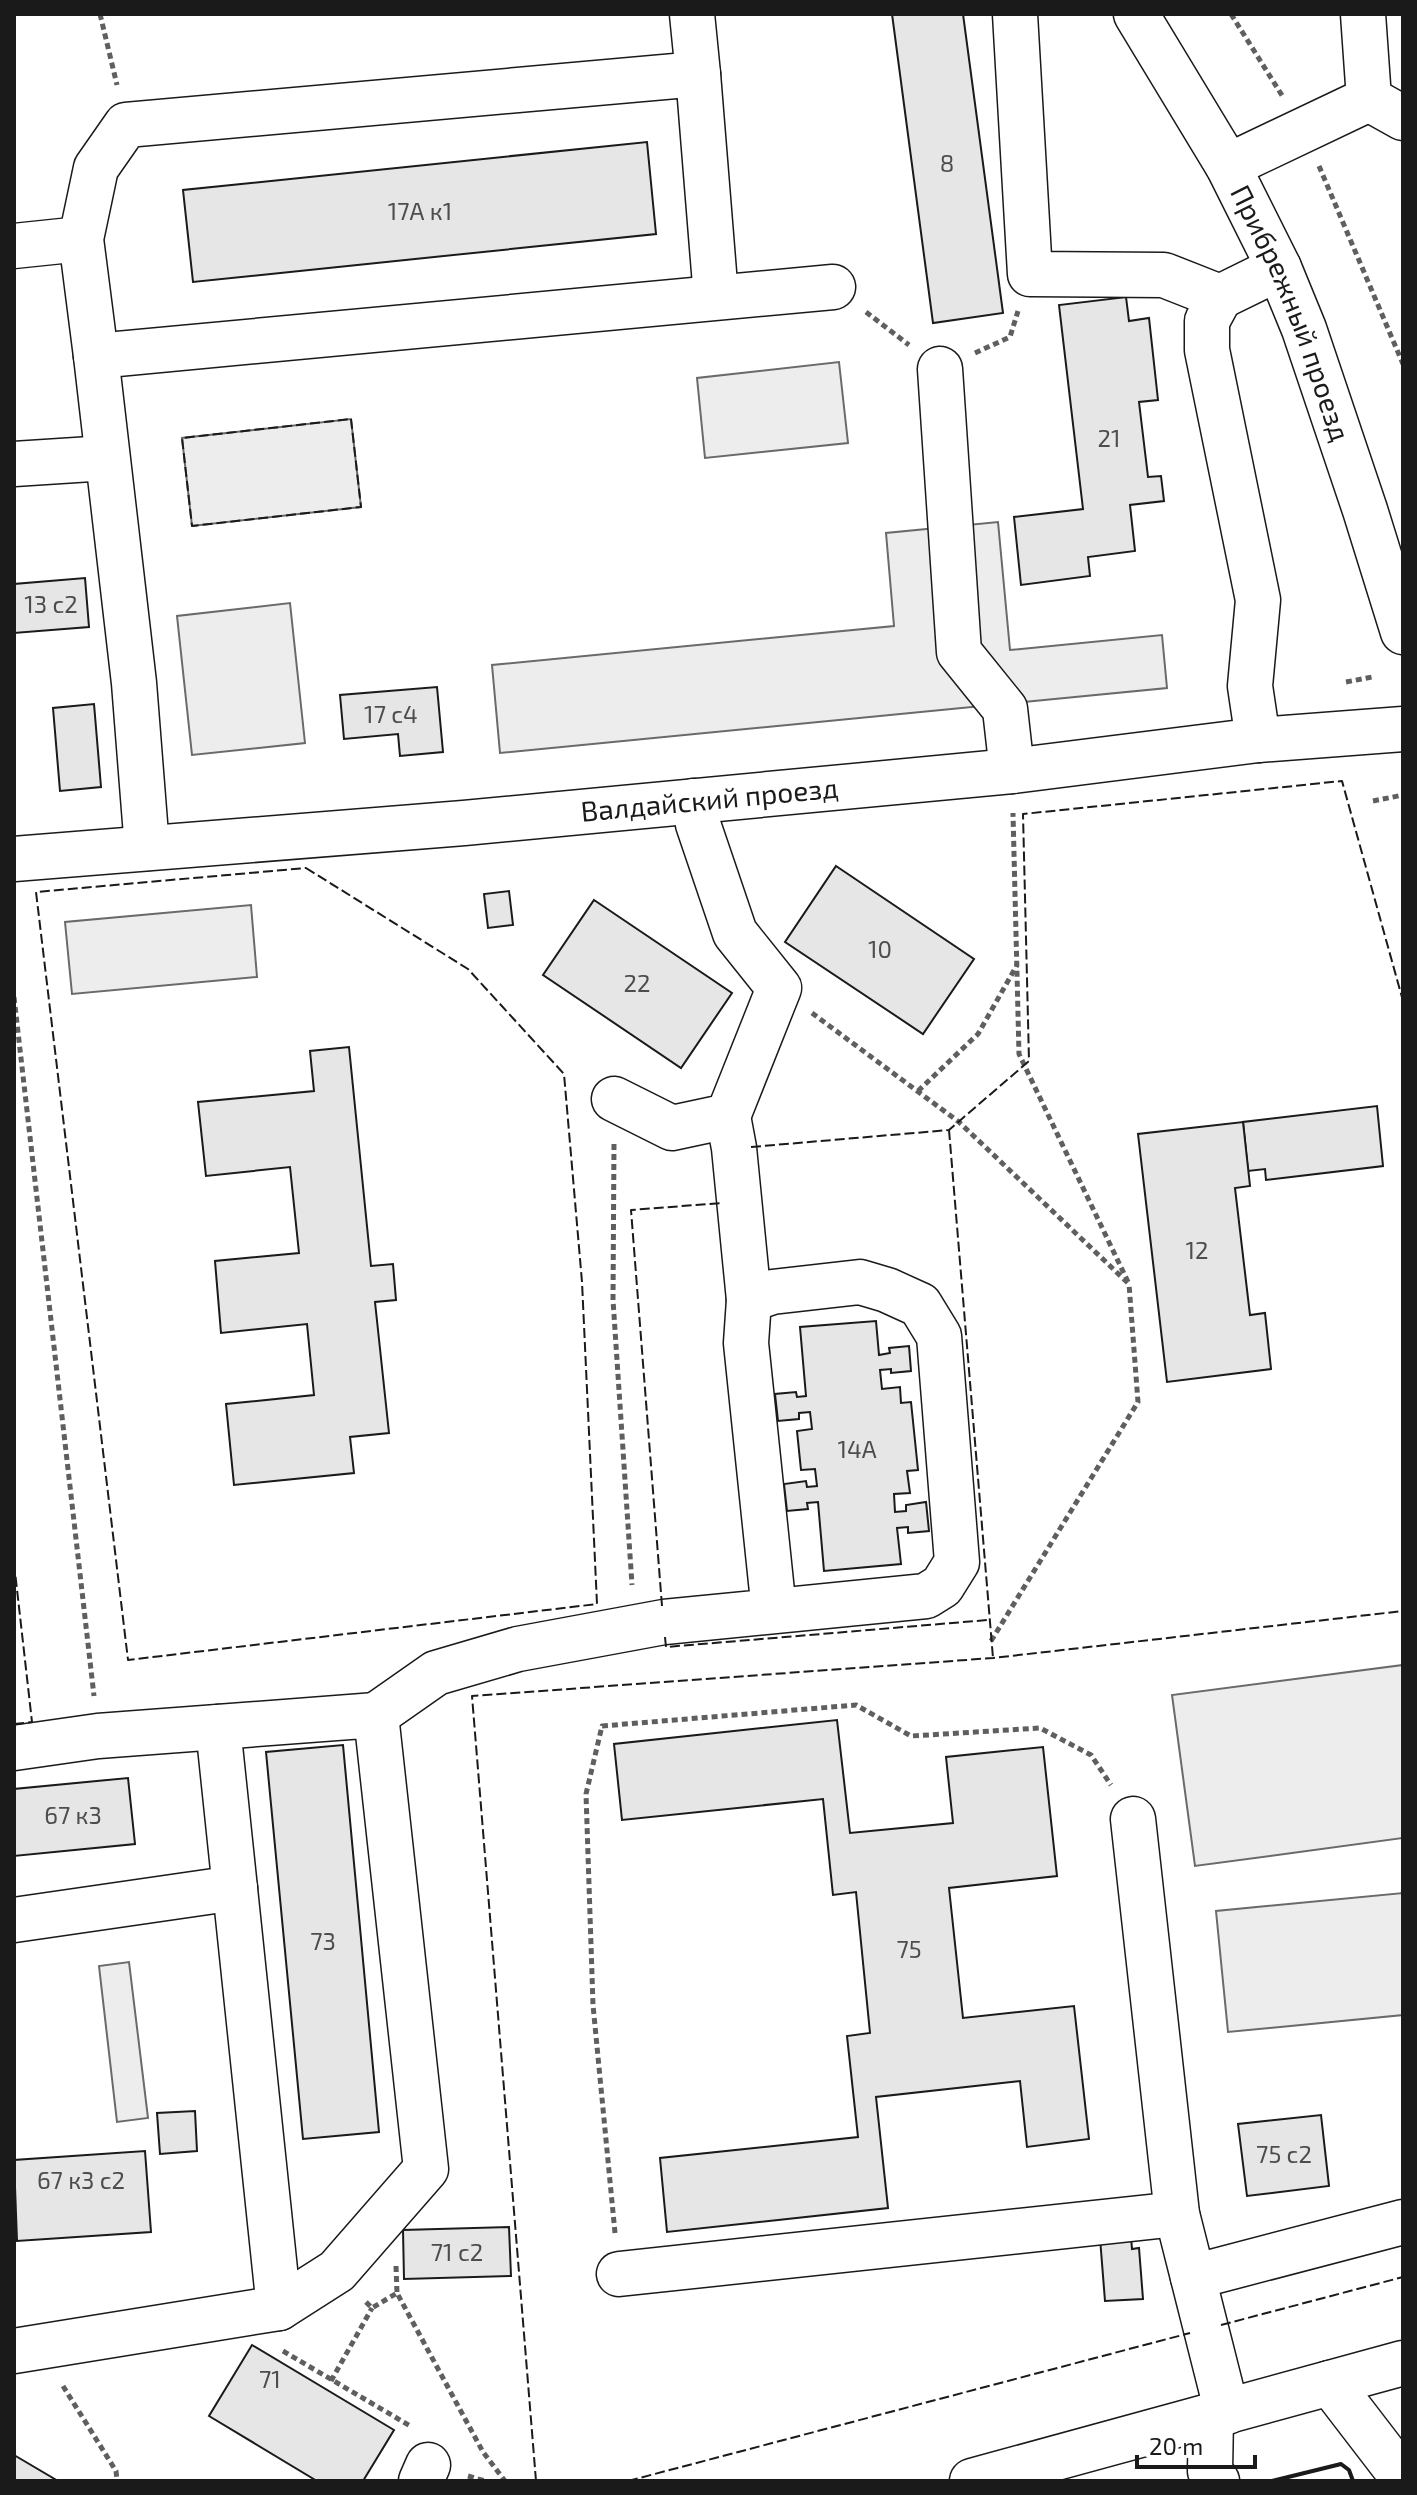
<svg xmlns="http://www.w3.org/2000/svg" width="1417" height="2495" viewBox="0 0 1417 2495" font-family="'Exo 2',sans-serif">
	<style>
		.built { fill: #ededed; stroke: #6a6a6a; stroke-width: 2 }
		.building { fill: #e6e6e6; stroke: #1a1a1a; stroke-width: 2 }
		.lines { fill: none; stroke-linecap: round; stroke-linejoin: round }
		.minor-casing { stroke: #1a1a1a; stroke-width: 47 }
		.path { stroke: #5f5f5f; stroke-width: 5; stroke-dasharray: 6 4; stroke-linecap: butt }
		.minor { stroke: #fff; stroke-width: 44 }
		.fence { stroke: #1a1a1a; stroke-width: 2; stroke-dasharray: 10 4; stroke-linecap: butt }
		.wall { stroke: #1a1a1a; stroke-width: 4 }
		.labels { text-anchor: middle; stroke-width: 6; stroke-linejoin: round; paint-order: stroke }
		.number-label { font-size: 24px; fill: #4d4d4d }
		.street-label { font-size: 28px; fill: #1a1a1a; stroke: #fff }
	</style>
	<rect width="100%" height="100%" fill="#fff"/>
	<!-- built -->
	<g class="built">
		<path d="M839,362L848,443L705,458L697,378Z"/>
		<path d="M351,419L361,507L192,526L182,438Z"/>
		<path d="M998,522L1010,650L1162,635L1167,688L500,753L492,665L894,626L886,533Z"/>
		<path d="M290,603L305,743L192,755L177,616Z"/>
		<path d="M251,905L257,977L72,994L65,922Z"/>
		<path d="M1403,1665V1838L1195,1866L1172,1695Z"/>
		<path d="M1403,1893V2015L1228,2032L1216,1911Z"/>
		<path d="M129,1962L148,2118L117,2122L99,1966Z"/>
	</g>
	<!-- building -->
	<g class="building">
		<path d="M892,14H963L1003,313L933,323Z"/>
		<path d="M647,142L656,234L193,282L183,190Z"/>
		<path d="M1126,297L1129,321L1149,318L1158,400L1139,402L1148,477L1161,476L1164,501L1130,505L1135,551L1088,557L1090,576L1021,585L1014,517L1083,509L1059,305Z"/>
		<path d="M85,578L89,627L14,633V584Z"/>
		<path d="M437,687L443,752L400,756L398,734L344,739L340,695Z"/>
		<path d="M94,704L101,787L60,791L53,708Z"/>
		<path d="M836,866L974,959L923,1034L785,942Z"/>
		<path d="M509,891L513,925L488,928L484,894Z"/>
		<path d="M594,900L732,993L681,1068L543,975Z"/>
		<path d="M349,1047L371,1266L393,1264L396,1300L375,1302L389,1433L350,1437L354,1473L234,1485L226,1404L314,1395L307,1324L221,1333L215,1261L299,1253L290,1167L206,1176L198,1102L314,1091L310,1051Z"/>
		<path d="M1377,1106L1383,1166L1266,1180L1265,1169L1248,1171L1243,1122Z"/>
		<path d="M1243,1122L1250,1186L1235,1188L1250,1315L1265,1313L1271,1369L1167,1382L1138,1134Z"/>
		<path d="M876,1321L879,1355L890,1353L889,1348L909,1346L911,1371L891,1373V1369L880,1370L882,1389L900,1387L901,1403L911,1402L918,1470L907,1471L910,1493L894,1494L895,1512L906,1511V1505L926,1502L929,1531L908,1533V1527L897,1528L901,1564L824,1571L818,1502L807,1503L808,1509L787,1511L784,1484L806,1481L807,1487L817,1486L815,1469L801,1470L797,1431L812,1429L810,1412L799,1413V1419L778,1421L775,1394L796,1392L797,1397L806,1396L800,1327Z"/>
		<path d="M837,1720L850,1833L953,1823L946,1757L1043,1747L1057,1876L949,1888L963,2018L1074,2006L1089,2139L1027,2147L1020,2081L876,2097L888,2208L667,2232L660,2158L858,2137L847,2036L870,2033L856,1892L833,1895L823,1799L622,1820L614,1744Z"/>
		<path d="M343,1745L379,2132L303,2139L266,1752Z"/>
		<path d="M128,1778L135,1844L14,1856V1789Z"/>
		<path d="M195,2111L197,2151L160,2154L157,2113Z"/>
		<path d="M1321,2115L1329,2186L1247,2196L1238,2124Z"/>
		<path d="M145,2151L151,2232L17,2241L14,2160Z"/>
		<path d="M509,2227L511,2276L404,2279L403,2230Z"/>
		<path d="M1131,2237L1132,2249L1139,2248L1143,2299L1105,2301L1100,2238Z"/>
		<path d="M252,2345L394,2430L363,2481H317L209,2416Z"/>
		<path d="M14,2455L58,2481H14Z"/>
	</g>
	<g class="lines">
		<defs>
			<g id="minor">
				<path d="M692,14L698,74"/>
				<path d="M1015,14L1030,274L1164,275L1220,297L1279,268"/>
				<path id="s1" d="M1136,14L1228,166L1279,268L1304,329L1365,510L1403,632"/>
				<path d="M1363,14L1369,99L1403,118"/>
				<path d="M1228,166L1369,99"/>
				<path d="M14,246L81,239"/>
				<path d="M1220,297L1207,321V350L1258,600L1250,686L1258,740"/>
				<path d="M96,356L81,239L96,168L126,125L698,74L716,297"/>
				<path d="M940,369L959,652L1005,709L1012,771"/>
				<path d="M14,464L107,458"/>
				<path d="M147,848L134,683L96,356L833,287"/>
				<path id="s2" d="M14,859L464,823L1012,771L1258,740L1403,729"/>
				<path d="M614,1099L672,1128L728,1116L779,988L735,933L698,824L694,801"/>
				<path d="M728,1116L734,1148L749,1300"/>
				<path d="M376,1715L436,1673L518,1649L664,1622L926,1596L942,1586L957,1562L939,1336L920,1305L887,1290L860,1282L772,1292L749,1300L746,1343L774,1611"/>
				<path d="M218,1727L279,2308"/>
				<path d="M14,1748L98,1736L376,1715L426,2169L337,2271L279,2308L14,2351"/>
				<path d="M1133,1819L1177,2214L1227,2412"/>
				<path d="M14,1920L235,1888"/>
				<path d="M619,2274L1177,2214"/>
				<path d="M1193,2277L1403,2222"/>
				<path d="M1330,2383L1403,2478"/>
				<path d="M1211,2417L1210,2471L1217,2481"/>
				<path d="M421,2481L428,2465"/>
				<path d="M972,2481L1403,2363"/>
			</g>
		</defs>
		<!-- minor casing -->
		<use href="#minor" class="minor-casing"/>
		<!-- path -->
		<g class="path">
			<path d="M100,14L117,85"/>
			<path d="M1231,14L1283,97"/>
			<path d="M1319,166L1403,364"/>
			<path d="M866,312L909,345"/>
			<path d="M975,353L1010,337L1018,311"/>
			<path d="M1346,682L1372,677"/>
			<path d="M1373,801L1403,795"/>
			<path d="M14,997L94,1696"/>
			<path d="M812,1013L959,1122L1129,1284L1019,1054L1013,813"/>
			<path d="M918,1091L978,1034L1017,965"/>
			<path d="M614,1144L613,1300L632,1585"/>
			<path d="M991,1641L1138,1402L1129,1284"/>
			<path d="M615,2233L593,2005L586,1794L602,1726L856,1705L911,1736L1040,1728L1091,1755L1111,1785"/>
			<path d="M396,2266L397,2293"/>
			<path d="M366,2302L372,2308L397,2293L483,2452L505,2481"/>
			<path d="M283,2351L412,2427"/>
			<path d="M331,2381L372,2308"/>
			<path d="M63,2386L116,2471L117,2481"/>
			<path d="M468,2476L485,2481"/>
		</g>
		<!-- minor -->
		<use href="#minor" class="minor"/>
		<!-- fence -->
		<g class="fence">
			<path d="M351,419L361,507L192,526L182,438Z"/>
			<path d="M306,868L468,969L564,1074L582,1282L597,1604L128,1660L36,892Z"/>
			<path d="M949,1130L993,1658"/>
			<path d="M751,1147L949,1130L1029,1061L1023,814L1342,781L1403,1001"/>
			<path d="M14,1563L32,1722L14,1724"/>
			<path d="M662,1606L631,1210L722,1203"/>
			<path d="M665,1637L666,1647L988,1620"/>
			<path d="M1221,2325L1403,2277"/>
			<path d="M536,2481L472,1696L993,1658L1403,1611"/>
			<path d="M628,2481L1190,2333"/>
		</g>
		<!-- wall -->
		<path class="wall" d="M1272,2481L1341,2464L1349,2470L1353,2481"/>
	</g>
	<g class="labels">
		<!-- number labels -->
		<g class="number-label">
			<text x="947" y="172">8</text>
			<text x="420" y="220">17А к1</text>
			<text x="1109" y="447">21</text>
			<text x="51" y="613">13 с2</text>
			<text x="391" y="723">17 с4</text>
			<text x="880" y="958">10</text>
			<text x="637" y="992">22</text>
			<text x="1197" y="1259">12</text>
			<text x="857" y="1458">14А</text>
			<text x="73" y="1824">67 к3</text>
			<text x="323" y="1950">73</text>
			<text x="909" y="1958">75</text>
			<text x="1284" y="2163">75 с2</text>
			<text x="81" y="2189">67 к3 с2</text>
			<text x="457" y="2261">71 с2</text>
			<text x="270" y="2388">71</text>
		</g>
		<!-- street labels -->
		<g class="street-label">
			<text dy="10" stroke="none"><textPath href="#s1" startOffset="338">Прибрежный проезд</textPath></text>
			<text dy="10" stroke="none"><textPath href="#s2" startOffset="698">Валдайский проезд</textPath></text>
		</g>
	</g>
	<!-- border -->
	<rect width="1417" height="2495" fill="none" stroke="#1a1a1a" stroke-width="32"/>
	<!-- scale -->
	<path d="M1137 2455v12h118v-12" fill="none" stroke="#1a1a1a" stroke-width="4"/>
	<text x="1149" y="2455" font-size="24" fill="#1a1a1a" stroke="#ffffff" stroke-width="6" paint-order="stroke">20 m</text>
</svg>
